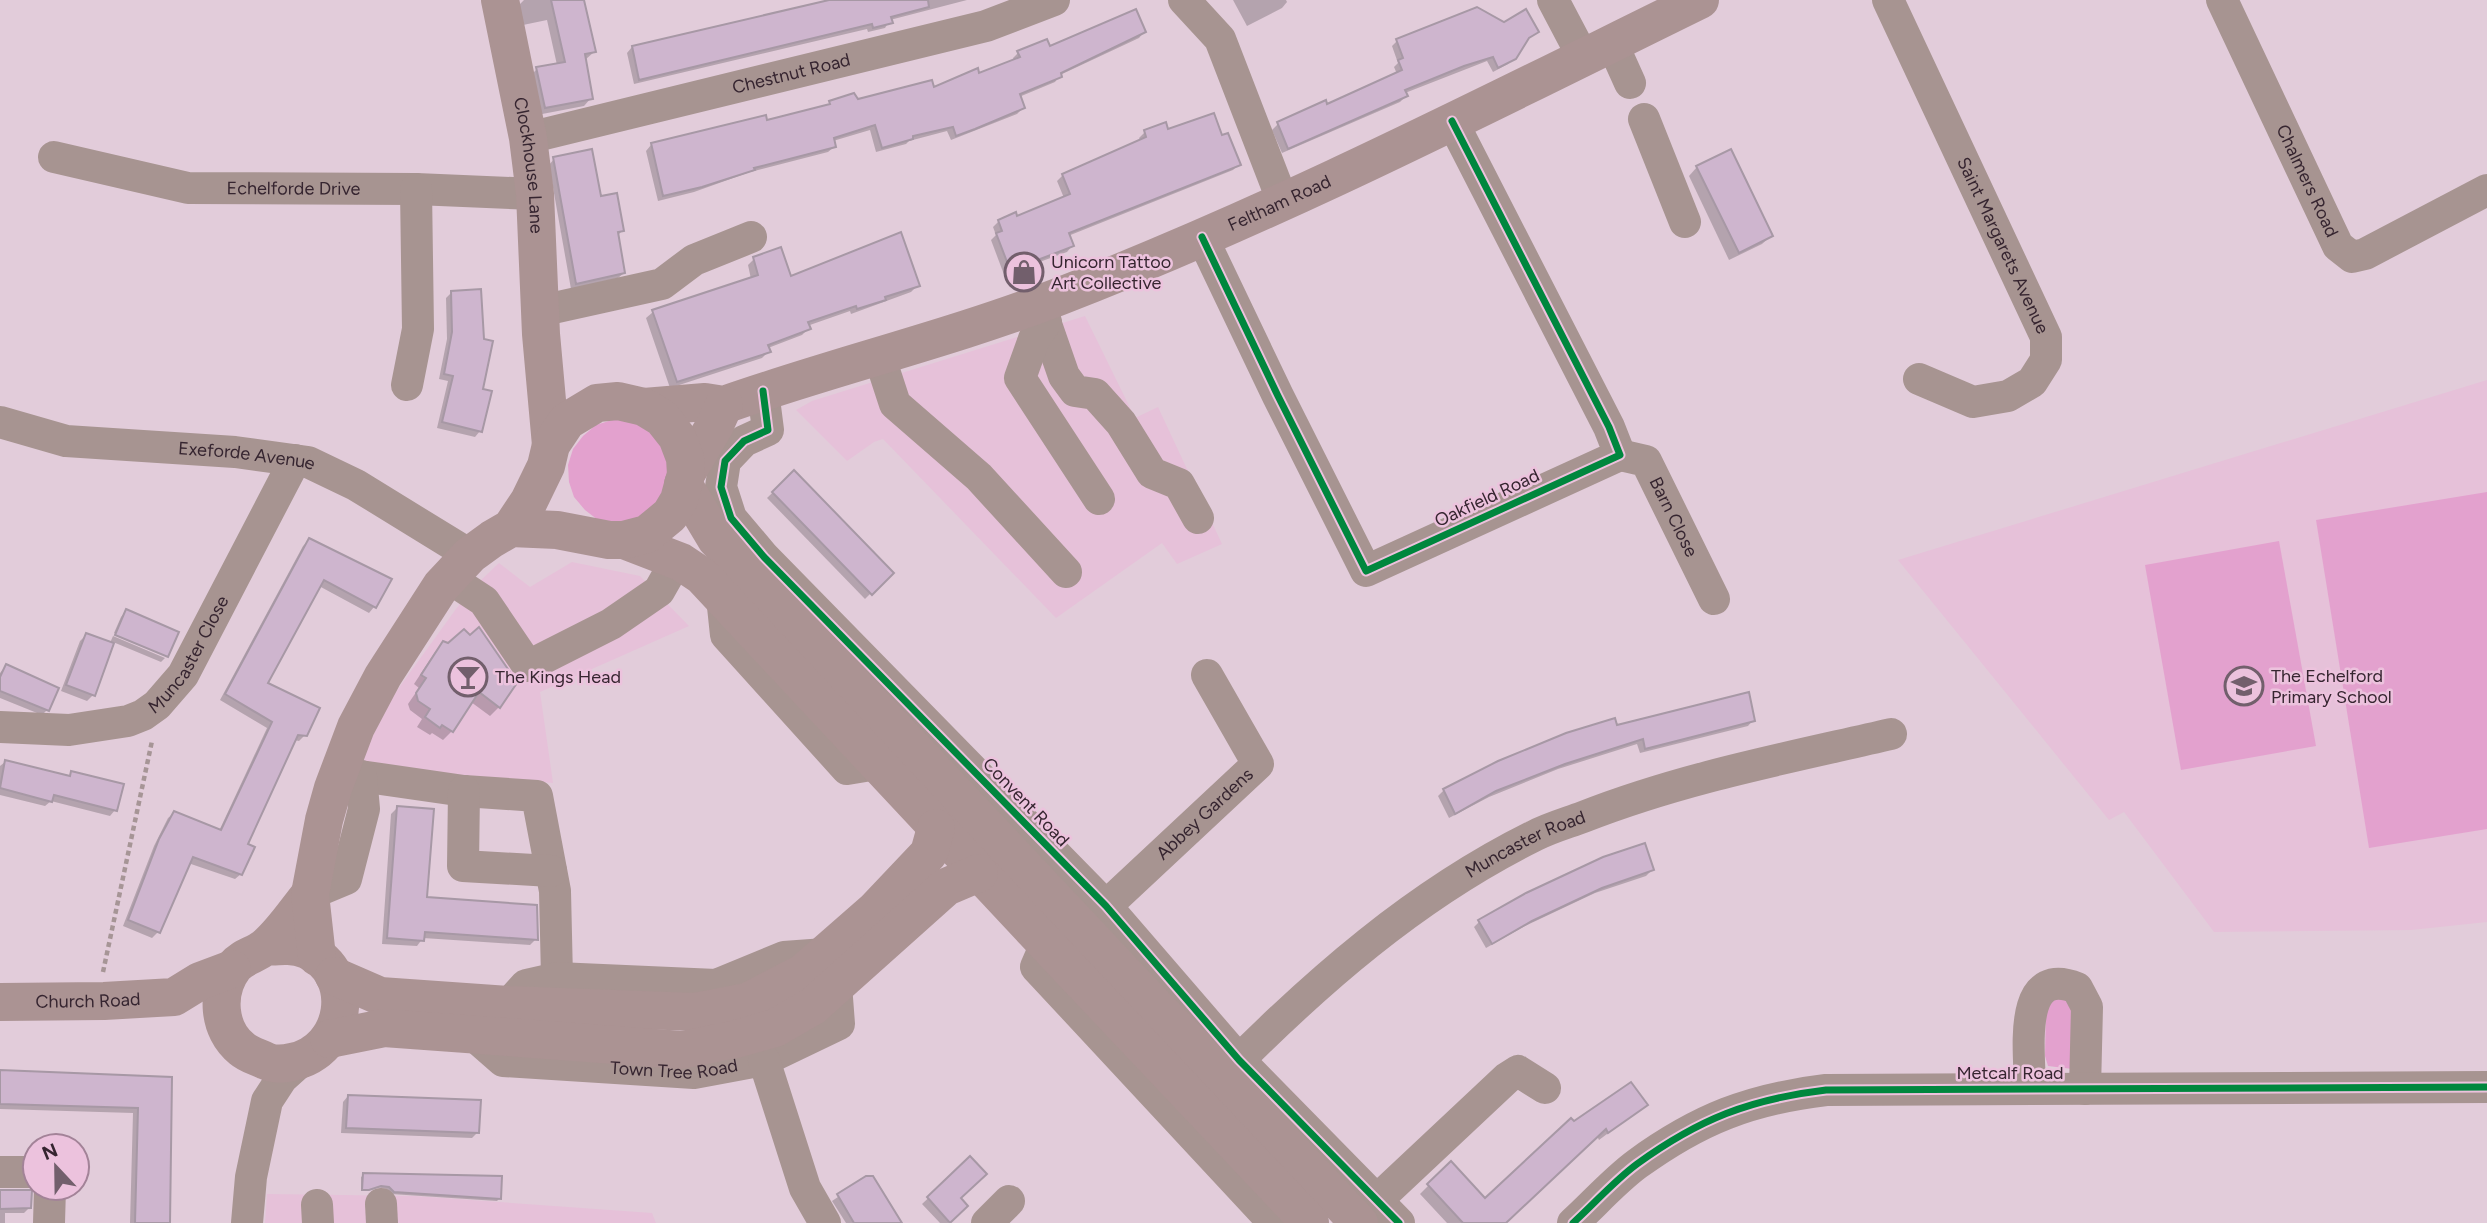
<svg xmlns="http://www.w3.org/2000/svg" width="2487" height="1223" viewBox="0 0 2487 1223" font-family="Figtree,sans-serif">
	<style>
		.built { fill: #e6c1d9 }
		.green { fill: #e3a1ce }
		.shadow { fill: #0003 }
		.building { fill: #ceb5ce; stroke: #a798a5; stroke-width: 2 }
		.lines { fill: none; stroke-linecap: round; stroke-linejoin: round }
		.path { stroke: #a69596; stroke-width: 4.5; stroke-dasharray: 5 3.5; stroke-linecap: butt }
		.minor { stroke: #a79491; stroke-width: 32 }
		.major { stroke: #ab9393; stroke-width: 38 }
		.cycleway-casing { stroke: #ecc2dd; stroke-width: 11 }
		.cycleway { stroke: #00873e; stroke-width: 7 }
		.labels { text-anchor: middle; stroke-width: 5; stroke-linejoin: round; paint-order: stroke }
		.street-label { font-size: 18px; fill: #362530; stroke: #ecc2dd }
		.poi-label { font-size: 18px; fill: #362530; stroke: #ecc2dd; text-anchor: start }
	</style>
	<rect width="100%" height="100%" fill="#e2ccda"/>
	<!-- built -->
	<g class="built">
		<path d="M1085,316L1135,418L1158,407L1222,544L1177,564L1162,543L1056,618L883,439L874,442L847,461L796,410L812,401Z"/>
		<path d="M2487,380V922L2411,930L2214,932L2124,812L2109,820L1898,560Z"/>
		<path d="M572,562L640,576L689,626L540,692L553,783L357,767L393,696L456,609L478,583L499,563L530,587Z"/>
		<path d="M267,1194L415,1196L652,1213L656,1223H265Z"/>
	</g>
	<!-- green -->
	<g class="green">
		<path d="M612,420H629L660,438L673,470L662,504L632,523L598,520L585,510L574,497L569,482L568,465L573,449L583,436L596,425Z"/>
		<path d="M2487,492V829L2369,848L2316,520Z"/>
		<path d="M2279,541L2316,746L2181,770L2145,565Z"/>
		<path d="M2054,995H2075L2073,1069L2048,1066L2045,1056L2046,1005Z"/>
	</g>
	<!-- shadow -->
	<g class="shadow">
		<path d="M524,0H582L594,52L585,60L591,98L584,106L537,115L530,76L537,69L557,65L547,20L523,25L519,5Z"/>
		<path d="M835,0H967L890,20L885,28L868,32L867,29L634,84L627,53L632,47Z"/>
		<path d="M1233,0H1286L1287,2L1282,8L1247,26Z"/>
		<path d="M1504,24L1537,32L1525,41L1508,64L1493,72L1487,61L1405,93L1406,96L1400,102L1282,153L1272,130L1278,124L1325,103L1326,106L1397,74L1394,67L1398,63L1392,46L1397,41Z"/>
		<path d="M1144,32L1139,38L1060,75L1055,82L1019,97L1023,108L1017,114L951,140L947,131L909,141L906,144L876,152L870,130L833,141L834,147L828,152L750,172L694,192L658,201L646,151L651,145L765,117L766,122L825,107L830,103L933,90L1014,61L1013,58L1018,53Z"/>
		<path d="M1167,131L1221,138L1239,164L1233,170L1068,236L1072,246L1067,252L1034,264L1029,271L1006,280L991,240L996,235L993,227L999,221L1016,218L1064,198L1057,181L1063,175L1141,141L1139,138L1145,132Z"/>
		<path d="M554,159L600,198L622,231L617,236L624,273L618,278L571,289L549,165Z"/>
		<path d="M1697,167L1771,236L1762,244L1729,260L1689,176Z"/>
		<path d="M754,259L790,278L918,285L911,292L851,314L850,311L807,326L808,329L802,335L768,348L769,351L762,358L670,388L646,318L653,312L751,279L748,265Z"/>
		<path d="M452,292L481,391L480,431L475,437L437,428L448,381L439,379L447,339L446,298Z"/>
		<path d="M794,472L892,572L865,599L767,498Z"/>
		<path d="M309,540L390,579L374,607L369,613L319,586L266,684L305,735L299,741L294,740L246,845L241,874L235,879L188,863L158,932L152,938L123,926L154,846L168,818L174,813L219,831L267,728L220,700L303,546Z"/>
		<path d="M126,611L166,655L114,633L121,617Z"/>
		<path d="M86,635L110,643L113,636L165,658L161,662L113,642L93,695L87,701L61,691L80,641Z"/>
		<path d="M444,643L514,683L499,707L490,716L471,702L452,731L443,740L432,733L430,735L417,727L422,719L410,710L408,704L419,688L414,684L435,652Z"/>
		<path d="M6,666L47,710L42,715L0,698V673Z"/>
		<path d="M1753,720L1748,726L1640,753L1637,744L1558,769L1489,797L1449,818L1438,796L1444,790L1616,727Z"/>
		<path d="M5,762L67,777L72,773L115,810L110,816L51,801L45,806L0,795V766Z"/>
		<path d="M397,808L426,899L536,939L530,945L423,938L417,946L382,944L391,814Z"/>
		<path d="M1652,870L1646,876L1595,893L1525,926L1486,948L1474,927L1479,922Z"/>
		<path d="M0,1072L170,1079L168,1223H130L133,1113L0,1109Z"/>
		<path d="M348,1096L477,1133L472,1138L341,1133L343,1102Z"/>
		<path d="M1646,1105L1599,1140L1597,1136L1504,1223H1447L1420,1194L1451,1163L1485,1200L1573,1124Z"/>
		<path d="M970,1159L959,1198L966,1206L948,1223H940L922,1204Z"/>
		<path d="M364,1175L499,1199L497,1201L391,1194L386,1189L377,1187L361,1191V1177Z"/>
		<path d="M871,1175L900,1223H846L832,1201Z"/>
		<path d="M0,1192L29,1208L24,1213H5V1223H0Z"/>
	</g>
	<!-- building -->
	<g class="building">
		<path d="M551,0H584L596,52L585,54L593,99L545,108L536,67L565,62Z"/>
		<path d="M829,0H928L929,7L891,17L893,23L873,28L872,24L639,80L632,46Z"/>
		<path d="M1477,7L1504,22L1526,9L1539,32L1529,38L1516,59L1498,68L1493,57L1464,66L1405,90L1408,96L1288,149L1277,122L1326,100L1327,104L1402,70L1398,60L1403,58L1396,39Z"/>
		<path d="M1136,9L1146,32L1061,73L1062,77L1020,94L1025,108L975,129L956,136L953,127L913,136V139L882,148L875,125L834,138L836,147L754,168L755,170L702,187L663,196L651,143L766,115L767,120L830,104L829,101L854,93L858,99L932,80L934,87L978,68L979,73L1020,57L1017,51L1047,39L1050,46Z"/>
		<path d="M1214,113L1222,135L1228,133L1241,165L1069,233L1074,246L1035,261L1036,266L1012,275L996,233L1002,231L998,220L1016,212L1017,216L1070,194L1062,174L1146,137L1144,130L1166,122L1168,129Z"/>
		<path d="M592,149L601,196L617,193L624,231L618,232L625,273L576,284L553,157Z"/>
		<path d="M1731,149L1773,236L1739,253L1696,166Z"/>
		<path d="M901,232L920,286L885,297L886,300L857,309L856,306L808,322L811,329L768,345L771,352L677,382L652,310L758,275L753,257L781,247L791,276Z"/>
		<path d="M481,289L484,339L493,341L483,389L492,391L482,432L442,422L453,376L444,374L452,332L451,291Z"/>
		<path d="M794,470L894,573L872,595L772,492Z"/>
		<path d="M309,538L392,579L376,608L324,580L268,683L320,708L307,736L298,735L248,844L255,847L242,875L193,857L160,933L128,920L159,839L174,811L221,830L272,722L225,694Z"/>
		<path d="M126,609L179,632L168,657L115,635Z"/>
		<path d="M479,627L512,675L510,680L517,683L500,708L479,692L453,732L442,725L440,728L425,717L430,709L418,701L416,693L426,678L421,675L443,641L448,643L464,629L470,635Z"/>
		<path d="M86,633L114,643L95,696L66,685Z"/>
		<path d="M6,664L59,688L49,711L0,691V677Z"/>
		<path d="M1749,692L1755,721L1645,749L1643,739L1565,764L1496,791L1455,814L1443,789L1498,761L1566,733L1615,718L1617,725Z"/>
		<path d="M5,760L70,776L71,771L124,784L117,811L54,795L52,802L0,788Z"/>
		<path d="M397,806L434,809L427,897L537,905L538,940L425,932L424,941L387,938Z"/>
		<path d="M1645,843L1654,870L1602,888L1532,921L1492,944L1478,920L1526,893L1603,857Z"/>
		<path d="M0,1070L172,1077L170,1223H135L138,1108L0,1104Z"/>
		<path d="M1631,1082L1648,1105L1608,1133L1606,1129L1506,1223H1463L1427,1184L1451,1161L1485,1198L1571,1118L1574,1121Z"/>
		<path d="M348,1095L481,1100L479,1133L346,1128Z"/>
		<path d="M970,1156L987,1174L961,1198L968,1206L950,1223L927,1197Z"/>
		<path d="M363,1173L502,1176L501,1199L394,1192L389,1187L381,1186L369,1190H362Z"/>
		<path d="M866,1176H873L902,1223H854L837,1194Z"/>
		<path d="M0,1190H32L31,1208L0,1209Z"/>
	</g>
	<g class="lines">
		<!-- path -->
		<path class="path" d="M103,972L152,741"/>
		<!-- minor -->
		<g class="minor">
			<path d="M1184,0L1220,39L1283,202"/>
			<path d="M1553,0L1583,57"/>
			<path id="s1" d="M1888,0L2046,337V360L2032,382L2008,396L1973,402L1919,379"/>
			<path id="s2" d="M2222,0L2338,246L2352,257L2365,254L2487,190"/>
			<path d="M1612,43L1630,83"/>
			<path d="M1644,119L1685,222"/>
			<path id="s3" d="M528,138L986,26L1054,0"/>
			<path id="s4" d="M54,157L188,188L416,189L535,194"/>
			<path d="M1202,237L1278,396L1366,571L1620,455L1609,427L1452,121"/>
			<path d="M1039,304L1064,376L1075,391L1095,394L1121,423L1152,473L1179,484L1198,518"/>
			<path d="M540,311L662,284L694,260L751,237"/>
			<path d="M1046,322L1034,339L1020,378L1099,499"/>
			<path d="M879,355L895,404L979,477L1066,572"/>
			<path d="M407,385L418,329L416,189"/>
			<path d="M763,391L768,430L744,441L725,461L721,487L731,518L764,557L1106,906L1239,1060L1399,1223"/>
			<path id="s5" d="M0,422L66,441L235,452L308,462L356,485L470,555"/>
			<path id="s6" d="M1620,455L1646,461L1714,599"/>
			<path d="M449,578L484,601L528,666L611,624L659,591L676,561"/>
			<path d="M722,597L726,635L847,769L877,764"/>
			<path id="s7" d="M0,727L69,730L128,721L143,715L157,705L183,675L295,460"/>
			<path d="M339,773L464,791L537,796L555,891L557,978"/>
			<path d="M464,791L463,866L551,871"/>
			<path d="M310,894L346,879L364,809L361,776"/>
			<path id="s8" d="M1106,906L1258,764L1207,675"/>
			<path d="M1046,944L1036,967L1274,1223"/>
			<path d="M508,1005L526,985L557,978L716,985L784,957L825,954"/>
			<path id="s9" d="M471,1033L503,1061L694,1073L764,1060L839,1024L836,985"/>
			<path d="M764,1060L805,1188L825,1223"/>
			<path id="s10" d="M1224,1075C1316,982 1415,895 1534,836C1549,828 1567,823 1583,817C1682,778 1787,758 1891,734"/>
			<path d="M2030,1089C2030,1054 2016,963 2077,988L2087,1007L2085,1089"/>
			<path d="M0,1172H35"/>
			<path d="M1377,1200L1507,1078L1518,1071L1545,1088"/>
			<path d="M381,1204L382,1223"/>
			<path d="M317,1205L318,1223"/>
			<path d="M49,1223L50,1188"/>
			<path d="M247,1223L251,1177L267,1101L282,1078L302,1060"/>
			<path d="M987,1223L1009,1201"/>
			<path d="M1573,1223C1594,1204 1614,1181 1637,1164C1699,1119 1750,1099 1826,1090L2487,1087"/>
		</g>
		<!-- major -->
		<g class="major">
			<path id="s11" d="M500,0L528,138L535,194L541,334L551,445"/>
			<path id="s12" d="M644,407L705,402L724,405C835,366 949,339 1058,297C1278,212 1488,104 1700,0"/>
			<path d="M686,474L715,425L724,405"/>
			<path d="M683,484L716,539L1359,1223"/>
			<path d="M624,540L681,562L702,576L1033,930L1310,1223"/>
			<path d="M265,947C279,946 293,944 307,950C359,974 347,1051 292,1062C283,1064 275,1065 266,1061C258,1057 249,1055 242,1049C218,1030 215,992 234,967C242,957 255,955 265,947C282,933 296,911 310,894"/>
			<path d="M317,957L310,894L324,820L333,788L356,727L383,676L441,586L470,555L492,539L511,528L529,501L546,466L551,445L567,421L597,403L618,401L644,407L662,418L677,437L685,458L686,474L679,500L670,515L647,534L624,540H609L557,530L511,528"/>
			<path d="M334,976L380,996L508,1005L695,1012L747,1002L803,973L875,910L929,853L936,828"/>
			<path id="s13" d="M0,1002L104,1001L174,997L200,981L232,969"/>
			<path d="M329,1039L384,1028L682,1050L736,1039L775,1028L813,1006L946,887L979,873"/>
		</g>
		<defs>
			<g id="cycleway">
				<path d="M1202,237L1278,396L1366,571L1620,455L1609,427L1452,121"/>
				<path d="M763,391L768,430L744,441L725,461L721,487L731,518L764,557L1106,906L1239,1060L1399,1223"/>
				<path d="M1573,1223C1594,1204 1614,1181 1637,1164C1699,1119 1750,1099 1826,1090L2487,1087"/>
			</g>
		</defs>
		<!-- cycleway casing -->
		<use href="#cycleway" class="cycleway-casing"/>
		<!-- cycleway -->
		<use href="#cycleway" class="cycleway"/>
	</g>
	<!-- icons -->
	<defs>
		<symbol id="shop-ring" viewBox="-11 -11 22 22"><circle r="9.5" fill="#ecc2dd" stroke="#725f6c" stroke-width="1.5"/><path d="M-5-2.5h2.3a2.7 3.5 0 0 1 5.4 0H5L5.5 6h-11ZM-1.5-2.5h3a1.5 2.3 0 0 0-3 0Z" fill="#725f6c"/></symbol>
		<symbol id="bar-ring" viewBox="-11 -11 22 22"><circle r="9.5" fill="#ecc2dd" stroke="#725f6c" stroke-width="1.5"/><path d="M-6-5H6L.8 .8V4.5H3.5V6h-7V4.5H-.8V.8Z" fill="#725f6c"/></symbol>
		<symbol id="school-ring" viewBox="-11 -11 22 22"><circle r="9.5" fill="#ecc2dd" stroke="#725f6c" stroke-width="1.5"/><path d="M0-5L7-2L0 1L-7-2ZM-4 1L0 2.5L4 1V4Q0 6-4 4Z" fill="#725f6c"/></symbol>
	</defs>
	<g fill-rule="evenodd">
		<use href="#shop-ring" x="1002" y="250" width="44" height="44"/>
		<use href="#bar-ring" x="446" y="655" width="44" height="44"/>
		<use href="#school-ring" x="2222" y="664" width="44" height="44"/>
	</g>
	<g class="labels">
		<!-- street labels -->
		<g class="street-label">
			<text dy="6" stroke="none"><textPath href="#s3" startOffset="271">Chestnut Road</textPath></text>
			<text dy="6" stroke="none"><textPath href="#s11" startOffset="168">Clockhouse Lane</textPath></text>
			<text dy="6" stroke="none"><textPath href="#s2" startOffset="200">Chalmers Road</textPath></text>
			<text dy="6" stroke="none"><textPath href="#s4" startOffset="243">Echelforde Drive</textPath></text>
			<text dy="6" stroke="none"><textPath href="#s12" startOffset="672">Feltham Road</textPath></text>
			<text dy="6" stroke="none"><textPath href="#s1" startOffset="271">Saint Margarets Avenue</textPath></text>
			<text dy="6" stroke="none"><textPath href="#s5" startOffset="250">Exeforde Avenue</textPath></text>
			<text transform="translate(1487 498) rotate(-25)" y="6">Oakfield Road</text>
			<text dy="6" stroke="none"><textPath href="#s6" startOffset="89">Barn Close</textPath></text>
			<text dy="6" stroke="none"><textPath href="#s7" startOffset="222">Muncaster Close</textPath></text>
			<text transform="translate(1026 802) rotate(46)" y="6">Convent Road</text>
			<text dy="6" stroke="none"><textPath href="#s8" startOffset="135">Abbey Gardens</textPath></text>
			<text dy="6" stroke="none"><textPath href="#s10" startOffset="382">Muncaster Road</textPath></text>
			<text dy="6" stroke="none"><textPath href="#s13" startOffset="88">Church Road</textPath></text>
			<text dy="6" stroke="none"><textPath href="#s9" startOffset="214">Town Tree Road</textPath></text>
			<text x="2010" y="1079">Metcalf Road</text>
		</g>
		<!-- poi labels -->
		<g class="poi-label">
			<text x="1051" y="268">Unicorn Tattoo<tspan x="1051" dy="21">Art Collective</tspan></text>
			<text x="2271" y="682">The Echelford<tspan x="2271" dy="21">Primary School</tspan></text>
			<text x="495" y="683">The Kings Head</text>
		</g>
	</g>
	<!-- north arrow -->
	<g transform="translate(56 1167) rotate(338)"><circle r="33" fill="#ecc2dd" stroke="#a38398" stroke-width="2"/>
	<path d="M0-5L12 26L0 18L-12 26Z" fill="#725f6c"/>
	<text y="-10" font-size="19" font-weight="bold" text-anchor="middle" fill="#362530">N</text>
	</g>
</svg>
